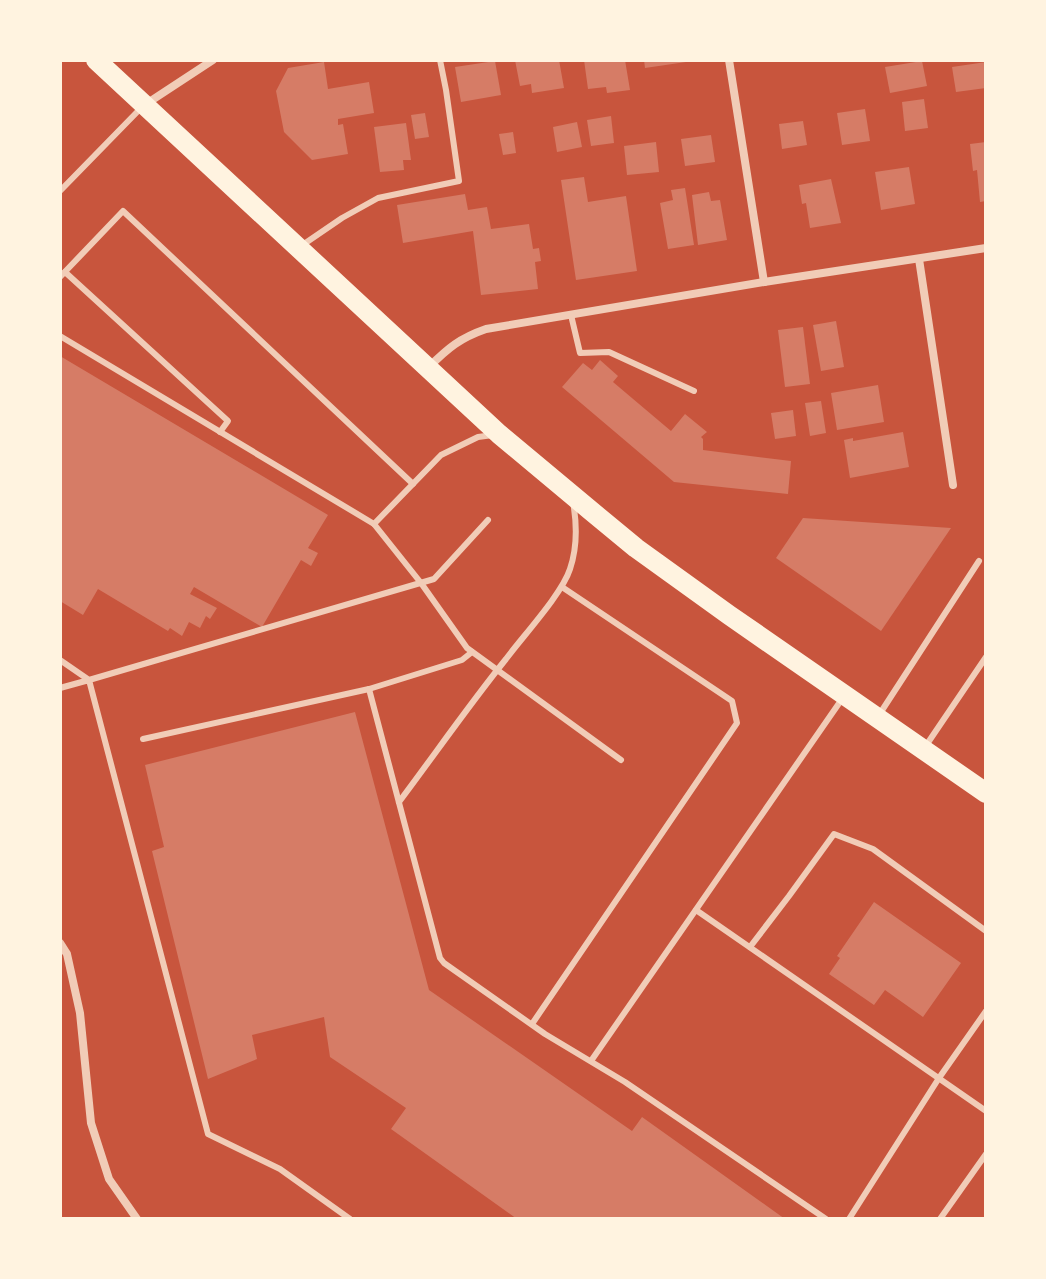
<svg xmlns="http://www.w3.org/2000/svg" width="1046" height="1279" viewBox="0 0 1046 1279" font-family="Signika,sans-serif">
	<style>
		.building { fill: #d67c66 }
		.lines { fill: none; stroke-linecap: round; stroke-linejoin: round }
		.service { stroke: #f1ccb7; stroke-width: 6 }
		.minor { stroke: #f1ccb7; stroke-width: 8 }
		.primary { stroke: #fff3e0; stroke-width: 20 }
	</style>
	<rect width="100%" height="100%" fill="#c8553d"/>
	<!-- building -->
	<g class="building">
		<path d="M515,60H559L564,88L532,93L531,84L520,86Z"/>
		<path d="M584,60H625L630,90L607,93L606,87L588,89Z"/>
		<path d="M644,60H686V62L645,68Z"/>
		<path d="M495,61L501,95L461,102L455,67Z"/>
		<path d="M922,61L927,86L890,93L885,67Z"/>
		<path d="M324,62L328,89L369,82L374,113L338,119V125L343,124L348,154L312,160L284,132L276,91L288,68Z"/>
		<path d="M986,62V88L956,92L952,67Z"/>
		<path d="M924,99L928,128L905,131L902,102Z"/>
		<path d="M865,109L870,141L842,145L837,113Z"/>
		<path d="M425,113L429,137L415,139L411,115Z"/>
		<path d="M611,116L614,143L591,146L587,120Z"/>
		<path d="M803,121L807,145L782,149L779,124Z"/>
		<path d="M577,122L582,147L557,152L553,127Z"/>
		<path d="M406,123L411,160H403L404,170L380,172L374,127Z"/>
		<path d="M513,132L516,153L503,155L499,134Z"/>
		<path d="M711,135L715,162L685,166L681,139Z"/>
		<path d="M656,142L659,172L627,175L624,146Z"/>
		<path d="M986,142V201L980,202L977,170L973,171L970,144Z"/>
		<path d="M909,167L915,204L881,210L875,172Z"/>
		<path d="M584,177L588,202L626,196L637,271L576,280L561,180Z"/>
		<path d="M831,179L841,223L810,228L806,203L802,204L799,185Z"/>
		<path d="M685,188L694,245L668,249L660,203L673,200L671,190Z"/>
		<path d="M709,192L711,201L720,200L727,240L698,245L692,195Z"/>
		<path d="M465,194L468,210L487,207L491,229L529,224L533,249L539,248L541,261L535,262L538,289L481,295L473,231L403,243L397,205Z"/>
		<path d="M836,321L844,367L821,371L813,325Z"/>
		<path d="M803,327L810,384L785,387L778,330Z"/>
		<path d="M60,356L328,515L308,548L318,553L311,566L301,560L262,627L194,587L190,594L217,608L210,619L206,616L200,628L189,622L182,636L170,628L168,631L98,589L83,615L60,601Z"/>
		<path d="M600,360L618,376L613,382L671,431L685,414L707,432L701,437L703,439V450L791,461L788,494L674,482L562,387L583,363L592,370Z"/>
		<path d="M878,385L884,422L837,430L831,393Z"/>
		<path d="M821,401L826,433L810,436L805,403Z"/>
		<path d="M793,410L796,436L775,439L771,413Z"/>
		<path d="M903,432L909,467L850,478L844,440L853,438V441Z"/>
		<path d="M803,518L951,528L881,631L776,558Z"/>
		<path d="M355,712L429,990L632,1131L642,1117L785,1219H517L391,1129L406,1108L330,1057L324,1017L252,1035L257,1059L208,1079L152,851L164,847L145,765Z"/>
		<path d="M874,902L961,963L923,1017L885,990L874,1005L829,974L840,958L837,956Z"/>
	</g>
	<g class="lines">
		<!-- service -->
		<g class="service">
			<path d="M60,191L141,108"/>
			<path d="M301,246L342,218L378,198L459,181L446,90L440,60"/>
			<path d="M65,272L228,421L220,432"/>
			<path d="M60,277L123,211L413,484"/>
			<path d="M571,315L580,353L609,352L694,391"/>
			<path d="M60,336L374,524L421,583L467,648L621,760"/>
			<path d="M374,524L441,455L478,437L493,435"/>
			<path d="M60,660L89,680L434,579L488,520"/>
			<path d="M60,688L89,680L208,1134L280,1169L350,1219"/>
			<path d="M369,689L440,958L444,963L545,1034L625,1082L826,1219"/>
			<path d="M879,715L979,561"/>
			<path d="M143,739L369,689L462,660L472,652"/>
			<path d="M925,747L986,657"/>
			<path d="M399,802C435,754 469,705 506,659C523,636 562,594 570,569C577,548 577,524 573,502"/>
			<path d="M696,910L986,1111"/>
			<path d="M750,947L789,896L834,834L873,849L986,931"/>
			<path d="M532,1024L737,723L732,701L562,587"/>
			<path d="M591,1061L842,699"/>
			<path d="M849,1219L939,1078L986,1011"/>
			<path d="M940,1219L986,1154"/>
		</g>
		<!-- minor -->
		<g class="minor">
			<path d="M729,60L764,282"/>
			<path d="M146,104L213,60"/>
			<path d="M919,259L953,485"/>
			<path d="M429,367C448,348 460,338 486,329L764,282L986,248"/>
			<path d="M60,943L67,954L80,1013L91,1123L109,1179L137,1219"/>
		</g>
		<!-- primary -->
		<path class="primary" d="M96,60L499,434L590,510L636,548L729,615L986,793"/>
	</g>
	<!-- border -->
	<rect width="1046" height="1279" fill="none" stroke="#fff3e0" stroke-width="124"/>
</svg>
